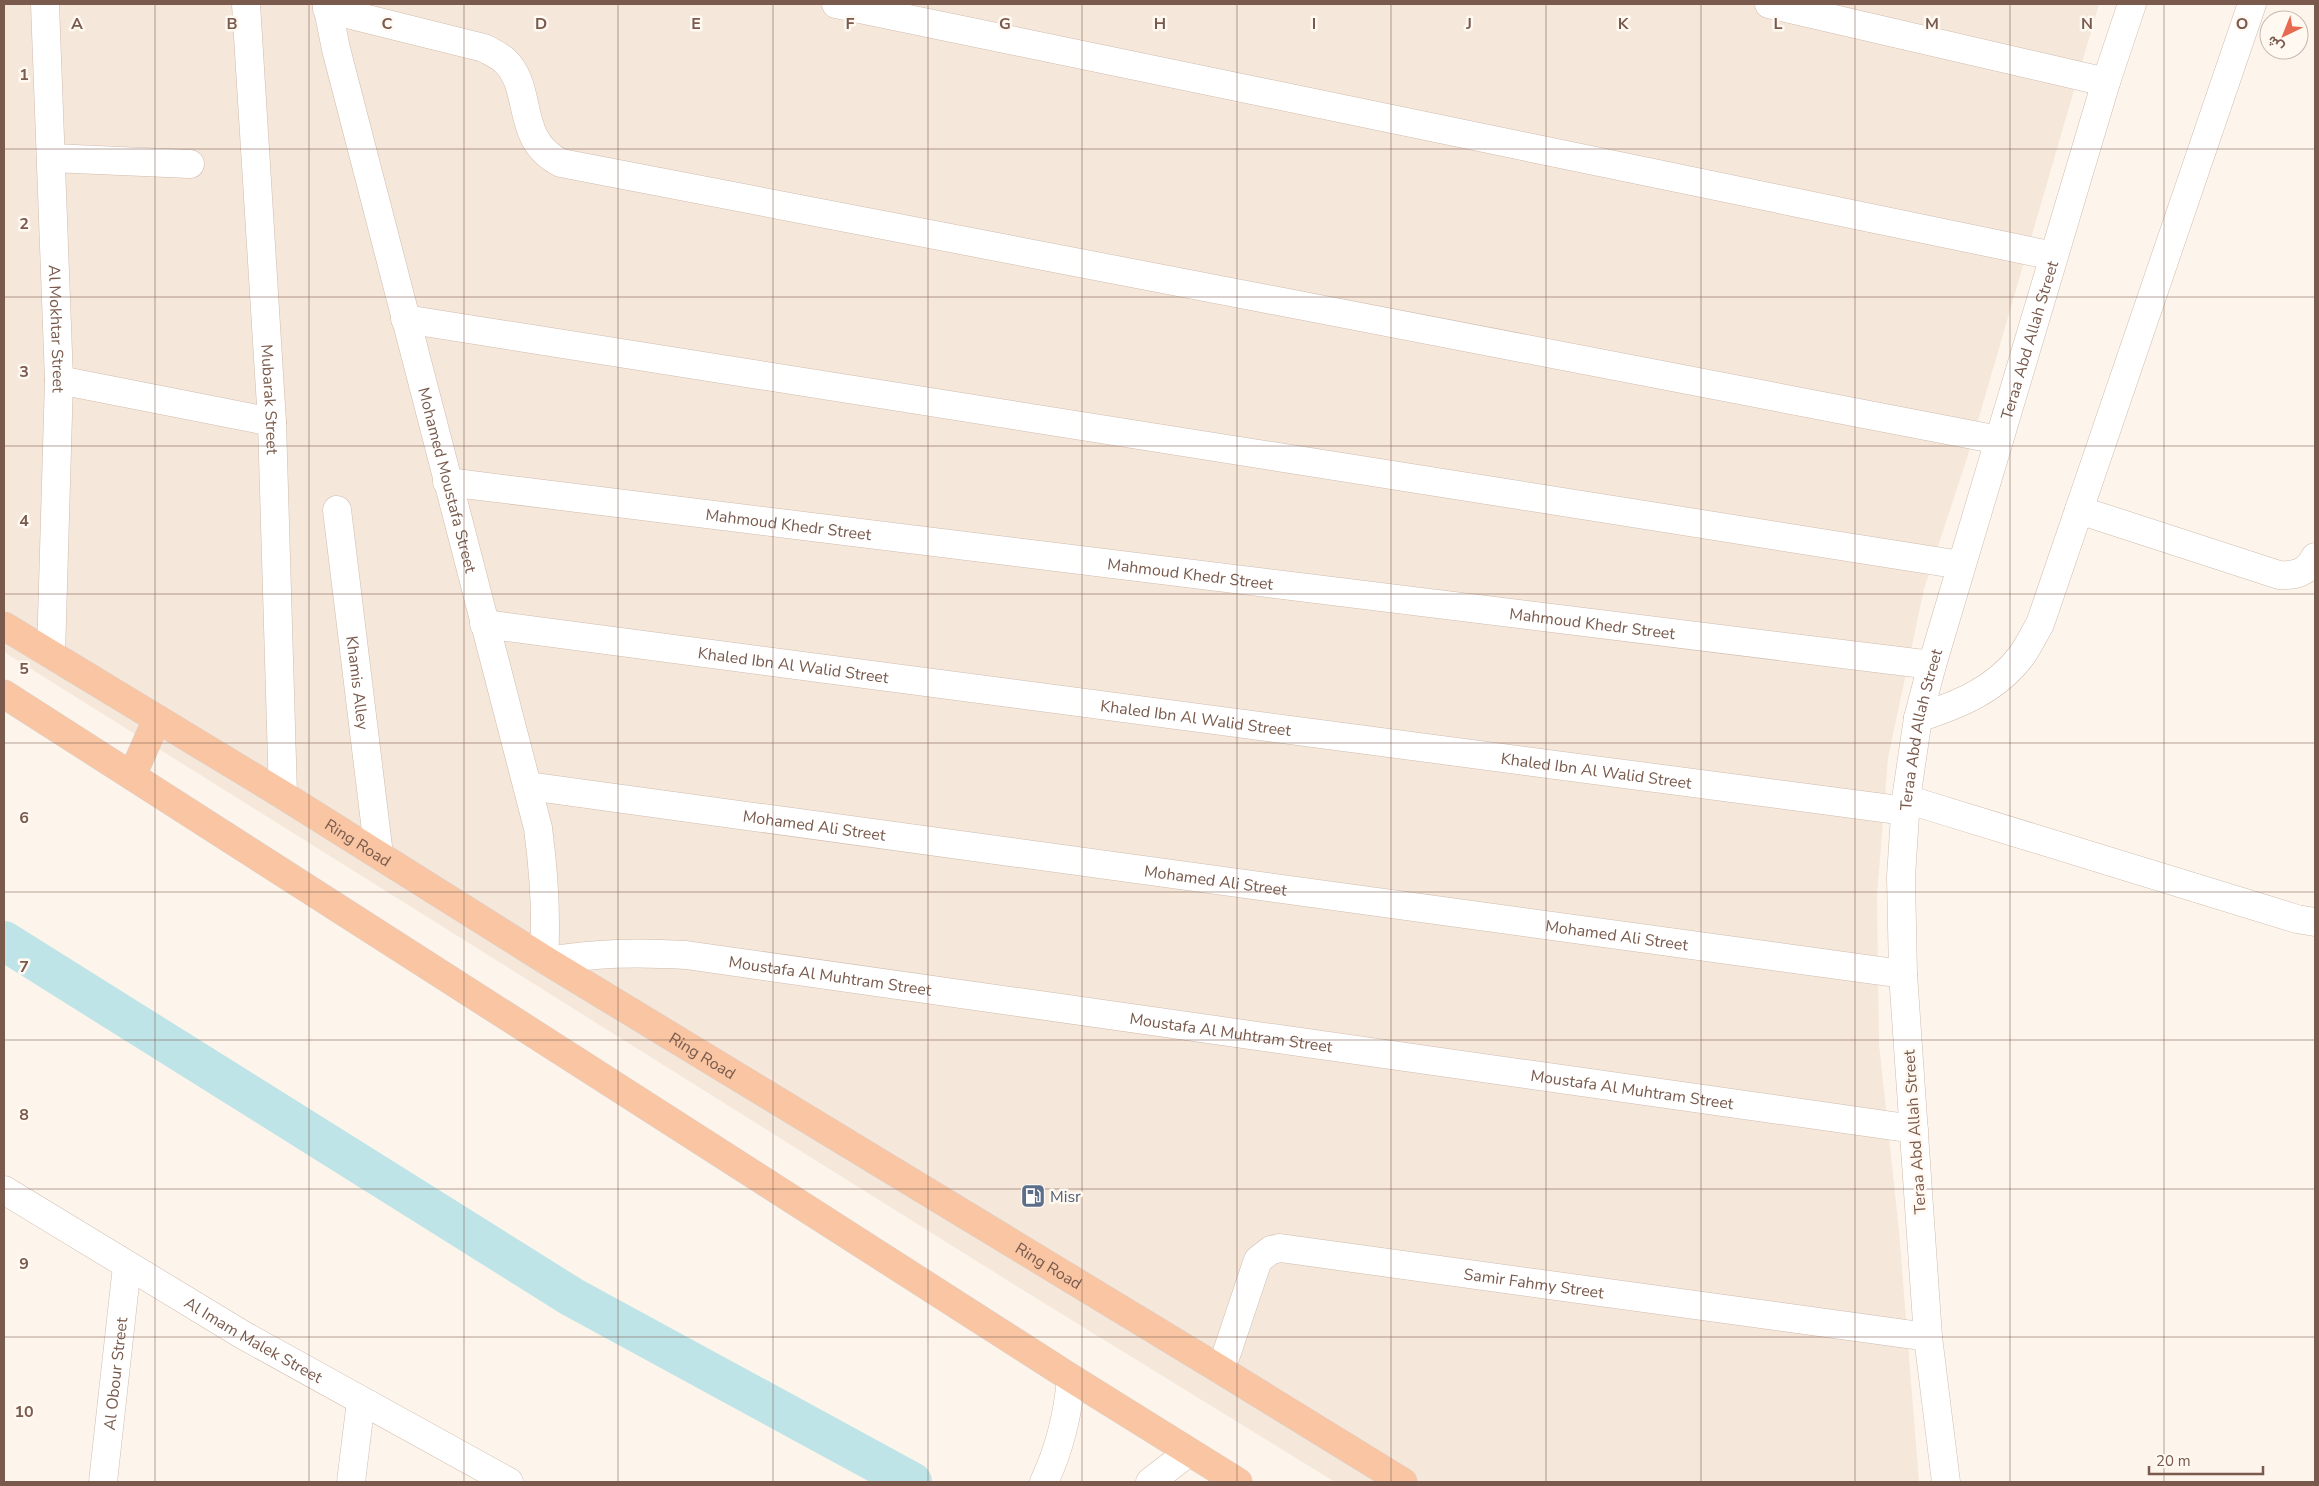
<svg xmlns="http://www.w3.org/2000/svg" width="2319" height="1486" viewBox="0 0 2319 1486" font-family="'Nunito Sans',Vazirmatn,sans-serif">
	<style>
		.residential { fill: #f5e7d9 }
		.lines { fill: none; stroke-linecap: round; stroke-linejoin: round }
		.canal { stroke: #bee4e8; stroke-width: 40 }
		.minor-casing { stroke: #d0bcaf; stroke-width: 29 }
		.secondary-casing { stroke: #d6beaf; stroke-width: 29 }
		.trunk-casing { stroke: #d9d1cd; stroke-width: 29 }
		.minor { stroke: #fff; stroke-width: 28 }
		.secondary { stroke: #fff; stroke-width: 28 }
		.trunk { stroke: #f9c5a3; stroke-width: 28 }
		.grid { fill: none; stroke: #795a4c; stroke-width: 1; stroke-opacity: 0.55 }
		.labels { text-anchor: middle; stroke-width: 5; stroke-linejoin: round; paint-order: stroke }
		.street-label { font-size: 16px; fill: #795a4c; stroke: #fff9f2 }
		.service-label { font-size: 16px; fill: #4e5e75; stroke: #fff9f2; text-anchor: start }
		.grid-label { font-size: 16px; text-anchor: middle; font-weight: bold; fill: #795a4c; stroke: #fff9f2; stroke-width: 5; stroke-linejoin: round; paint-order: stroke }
	</style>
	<rect width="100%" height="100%" fill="#fdf5eb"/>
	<!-- residential -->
	<path class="residential" d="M4,4H2099L1968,455L1924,589L1888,758L1877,896L1879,1044L1899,1231L1919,1482H1335L1018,1287L4,652Z"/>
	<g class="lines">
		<!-- canal -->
		<path class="canal" d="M4,941L572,1297L912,1482"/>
		<defs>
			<g id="minor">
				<path id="s1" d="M45,4L59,380L51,654"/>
				<path id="s2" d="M246,4L272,422L283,795"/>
				<path id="s3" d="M327,4L336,49L538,828C544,873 547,914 544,959"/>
				<path d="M836,4L2054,256"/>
				<path d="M1769,4L2106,82"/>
				<path d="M327,9L484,48C491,52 498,55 504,60C535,88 513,139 561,163L1999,440"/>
				<path d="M51,158L190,164"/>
				<path d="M405,319L1961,565"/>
				<path d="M59,380L272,422"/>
				<path id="s4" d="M447,482L1932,665"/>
				<path id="s5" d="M337,510L379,855"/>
				<path d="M2079,510L2279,575C2295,576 2307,573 2315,557"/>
				<path id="s6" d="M484,624L1906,811"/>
				<path d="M1918,718C1958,705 1996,690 2022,655C2029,645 2034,634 2040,624L2252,4"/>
				<path id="s7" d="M528,786L1903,974"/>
				<path d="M1906,799L2297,919L2315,922"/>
				<path id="s8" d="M547,961C596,953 636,952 686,955L1914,1129"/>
				<path id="s9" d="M4,1190L243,1335L509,1482"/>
				<path id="s10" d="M1221,1370L1258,1260L1271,1250L1280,1248L1928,1337"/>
				<path id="s11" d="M103,1482L127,1266"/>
				<path d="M351,1482L361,1401"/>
				<path id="s12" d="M1946,1482L1928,1337L1903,974L1901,877L1906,799L1918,718L1932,665L2106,82L2132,4"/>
			</g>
			<g id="secondary">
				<path d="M1044,1482C1060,1448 1068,1415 1071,1378"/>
				<path d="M1150,1482L1189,1452"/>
			</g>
			<g id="trunk">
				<path id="s13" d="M4,626L283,795L547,961L1221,1370L1403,1482"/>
				<path d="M4,694L1071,1378L1238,1482"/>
				<path d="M132,776L157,719"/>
			</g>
		</defs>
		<!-- minor casing -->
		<use href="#minor" class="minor-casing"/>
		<!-- secondary casing -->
		<use href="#secondary" class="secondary-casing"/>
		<!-- trunk casing -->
		<use href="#trunk" class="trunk-casing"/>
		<!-- minor -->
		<use href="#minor" class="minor"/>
		<!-- secondary -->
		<use href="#secondary" class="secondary"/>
		<!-- trunk -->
		<use href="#trunk" class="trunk"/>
	</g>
	<!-- grid -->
	<path class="grid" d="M155,4V1482M309,4V1482M464,4V1482M618,4V1482M773,4V1482M928,4V1482M1082,4V1482M1237,4V1482M1391,4V1482M1546,4V1482M1701,4V1482M1855,4V1482M2010,4V1482M2164,4V1482M4,149H2315M4,297H2315M4,446H2315M4,594H2315M4,743H2315M4,892H2315M4,1040H2315M4,1189H2315M4,1337H2315"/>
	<!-- icons -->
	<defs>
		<symbol id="fuel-square" viewBox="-11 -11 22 22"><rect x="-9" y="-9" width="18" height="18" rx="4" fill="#5c6f8a" stroke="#fff9f2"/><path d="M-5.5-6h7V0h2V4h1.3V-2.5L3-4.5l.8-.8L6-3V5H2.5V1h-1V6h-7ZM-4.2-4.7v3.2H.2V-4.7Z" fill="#fff"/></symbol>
	</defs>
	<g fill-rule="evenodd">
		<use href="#fuel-square" x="1019" y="1182" width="28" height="28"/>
	</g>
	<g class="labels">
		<!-- street labels -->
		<g class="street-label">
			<text dy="6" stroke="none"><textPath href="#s1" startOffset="325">Al Mokhtar Street</textPath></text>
			<text dy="6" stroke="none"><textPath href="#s12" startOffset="1161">Teraa Abd Allah Street</textPath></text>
			<text dy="6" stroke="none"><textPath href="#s2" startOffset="396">Mubarak Street</textPath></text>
			<text dy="6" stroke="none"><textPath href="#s3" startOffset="491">Mohamed Moustafa Street</textPath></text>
			<text dy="6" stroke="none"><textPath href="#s4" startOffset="344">Mahmoud Khedr Street</textPath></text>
			<text dy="6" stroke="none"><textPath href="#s4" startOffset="749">Mahmoud Khedr Street</textPath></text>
			<text dy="6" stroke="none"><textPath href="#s4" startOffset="1154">Mahmoud Khedr Street</textPath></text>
			<text dy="6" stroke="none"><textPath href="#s6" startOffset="312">Khaled Ibn Al Walid Street</textPath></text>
			<text dy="6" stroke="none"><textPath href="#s5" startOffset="174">Khamis Alley</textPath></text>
			<text dy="6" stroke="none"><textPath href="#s6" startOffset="718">Khaled Ibn Al Walid Street</textPath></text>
			<text dy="6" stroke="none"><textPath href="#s12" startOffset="756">Teraa Abd Allah Street</textPath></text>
			<text dy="6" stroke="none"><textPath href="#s6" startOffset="1122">Khaled Ibn Al Walid Street</textPath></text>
			<text dy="6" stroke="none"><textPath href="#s7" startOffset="289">Mohamed Ali Street</textPath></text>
			<text dy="6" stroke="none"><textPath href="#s13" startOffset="415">Ring Road</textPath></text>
			<text dy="6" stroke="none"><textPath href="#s7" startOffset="694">Mohamed Ali Street</textPath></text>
			<text dy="6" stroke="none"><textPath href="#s7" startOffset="1099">Mohamed Ali Street</textPath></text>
			<text dy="6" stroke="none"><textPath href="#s8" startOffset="285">Moustafa Al Muhtram Street</textPath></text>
			<text dy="6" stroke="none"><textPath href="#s8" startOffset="690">Moustafa Al Muhtram Street</textPath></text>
			<text dy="6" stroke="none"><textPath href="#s13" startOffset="820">Ring Road</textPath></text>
			<text dy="6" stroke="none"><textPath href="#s8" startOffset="1095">Moustafa Al Muhtram Street</textPath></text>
			<text transform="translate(1914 1132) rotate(-94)" y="6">Teraa Abd Allah Street</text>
			<text dy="6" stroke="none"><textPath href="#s13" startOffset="1225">Ring Road</textPath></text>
			<text dy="6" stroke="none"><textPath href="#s10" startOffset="398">Samir Fahmy Street</textPath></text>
			<text dy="6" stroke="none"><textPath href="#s9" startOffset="291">Al Imam Malek Street</textPath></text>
			<text dy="6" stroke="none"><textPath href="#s11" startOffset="109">Al Obour Street</textPath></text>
		</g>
		<!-- service labels -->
		<g class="service-label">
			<text x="1050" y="1202">Misr</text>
		</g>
	</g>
	<g class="grid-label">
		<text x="77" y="29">A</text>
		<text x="232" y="29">B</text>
		<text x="387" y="29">C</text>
		<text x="541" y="29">D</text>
		<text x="696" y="29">E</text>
		<text x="850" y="29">F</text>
		<text x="1005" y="29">G</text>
		<text x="1160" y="29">H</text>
		<text x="1314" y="29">I</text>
		<text x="1469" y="29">J</text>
		<text x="1623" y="29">K</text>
		<text x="1778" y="29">L</text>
		<text x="1932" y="29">M</text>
		<text x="2087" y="29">N</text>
		<text x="2242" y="29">O</text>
		<text x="24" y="80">1</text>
		<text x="24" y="229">2</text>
		<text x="24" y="377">3</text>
		<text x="24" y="526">4</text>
		<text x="24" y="674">5</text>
		<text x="24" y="823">6</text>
		<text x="24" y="972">7</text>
		<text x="24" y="1120">8</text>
		<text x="24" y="1269">9</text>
		<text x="24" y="1417">10</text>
	</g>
	<!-- border -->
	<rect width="2319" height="1486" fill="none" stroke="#795a4c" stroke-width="10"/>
	<!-- north arrow -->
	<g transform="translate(2284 35) rotate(223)"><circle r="24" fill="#fff9f2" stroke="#c9b9b0"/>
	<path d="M0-4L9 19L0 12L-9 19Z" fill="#e76950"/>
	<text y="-8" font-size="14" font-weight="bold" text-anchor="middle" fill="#795a4c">ش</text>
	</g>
	<!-- scale -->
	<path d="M2149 1466v8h114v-8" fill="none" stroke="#795a4c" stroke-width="2.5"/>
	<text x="2156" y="1466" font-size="15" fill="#795a4c" stroke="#fff9f2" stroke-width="4" paint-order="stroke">20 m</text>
</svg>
